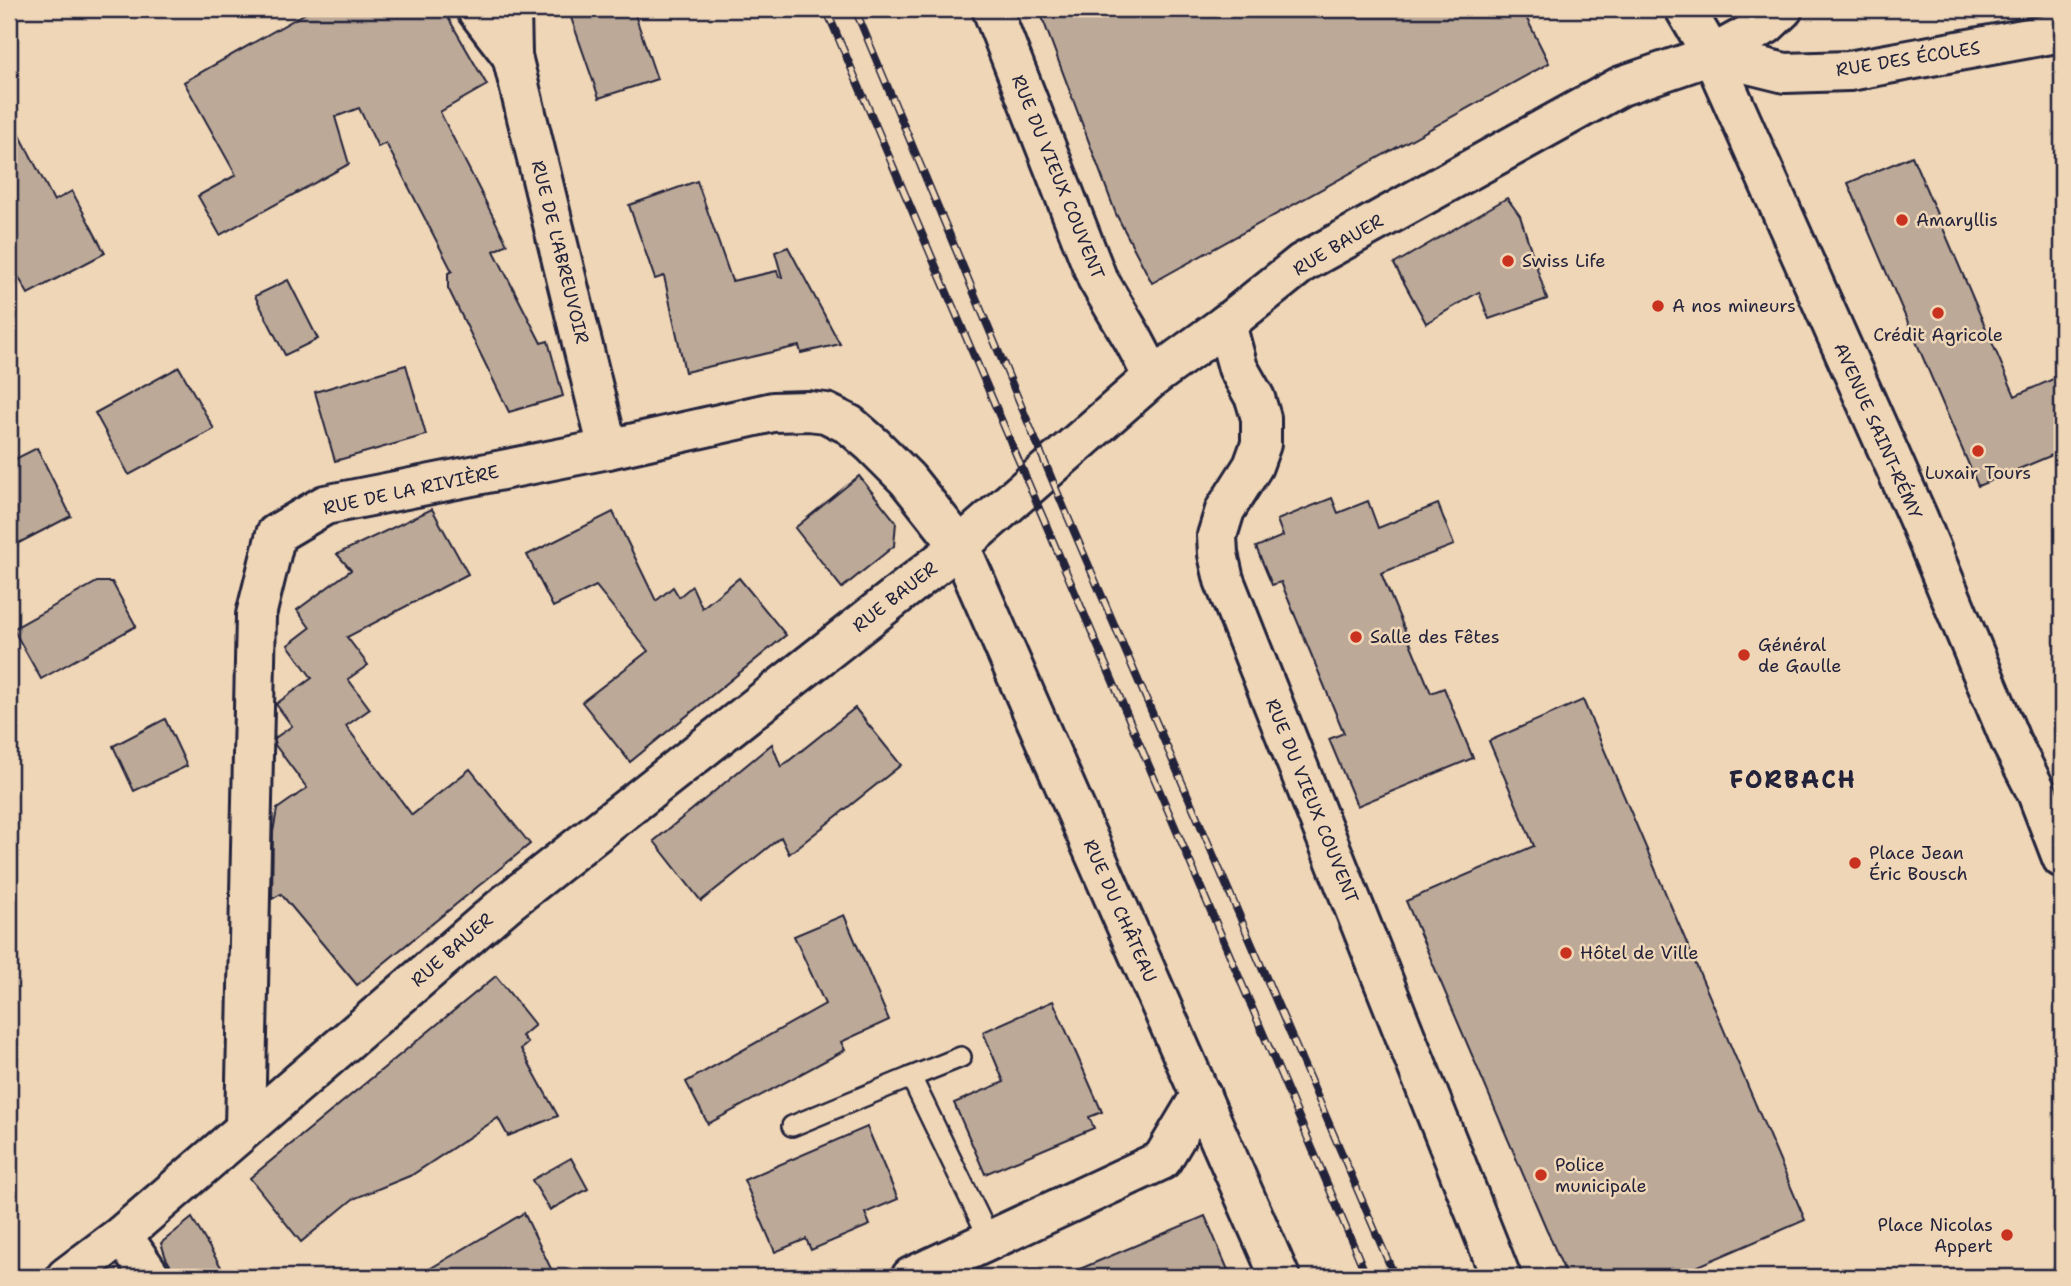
<svg xmlns="http://www.w3.org/2000/svg" width="2071" height="1286" viewBox="0 0 2071 1286" font-family="'Shantell Sans',sans-serif">
	<style>
		.building { fill: #bca998; stroke: #22223b; stroke-width: 2 }
		.lines { fill: none; stroke-linecap: round; stroke-linejoin: round }
		.lane-casing { stroke: #22223b; stroke-width: 24 }
		.street-casing { stroke: #22223b; stroke-width: 44 }
		.secondary-casing { stroke: #22223b; stroke-width: 44 }
		.primary-casing { stroke: #22223b; stroke-width: 44 }
		.lane { stroke: #efd6b7; stroke-width: 19 }
		.street { stroke: #efd6b7; stroke-width: 38 }
		.secondary { stroke: #efd6b7; stroke-width: 38 }
		.primary { stroke: #efd6b7; stroke-width: 38 }
		.rail-casing { stroke: #22223b; stroke-width: 8 }
		.rail { stroke: #efd6b7; stroke-width: 5; stroke-dasharray: 16; stroke-linecap: butt }
		.poi-dot { fill: #c8321e; stroke: #efd6b7; stroke-width: 2.5 }
		.labels { text-anchor: middle; stroke-width: 5; stroke-linejoin: round; paint-order: stroke }
		.street-label { font-size: 18px; fill: #22223b; stroke: #efd6b7 }
		.poi-label { font-size: 18px; fill: #22223b; stroke: #efd6b7; text-anchor: start }
		.district-label { font-size: 24px; font-weight: bold; letter-spacing: 2px; fill: #22223b; stroke: #efd6b7 }
	</style>
	<rect width="100%" height="100%" fill="#efd6b7"/>
	<filter id="ink" filterUnits="userSpaceOnUse"><feTurbulence type="fractalNoise" baseFrequency=".0143" numOctaves="2"/><feDisplacementMap in="SourceGraphic" scale="14" xChannelSelector="R" yChannelSelector="G"/><feConvolveMatrix kernelMatrix="1 2 1 2 8 2 1 2 1" color-interpolation-filters="sRGB"/></filter>
	<g filter="url(#ink)">
		<!-- building -->
		<g class="building">
			<path d="M313,9H443L487,85L440,112L507,244L494,251L541,343L548,341L563,396L509,412L448,288V273L452,271L386,143L378,147L359,108L335,117L349,164L220,235L198,196L236,175L184,82Z"/>
			<path d="M568,9H633L657,79L599,98Z"/>
			<path d="M1039,9H1522L1549,63L1152,283L1116,214Z"/>
			<path d="M9,114L54,201L72,191L105,253L28,294L9,260Z"/>
			<path d="M1912,156L2015,396L2062,375V451L1978,486L1848,183Z"/>
			<path d="M697,181L732,281L777,271L779,277H782L775,252L788,247L840,344L801,353L799,346L685,372L664,276L655,279L629,205Z"/>
			<path d="M1507,198L1520,216L1547,299L1489,319L1479,292L1426,323L1394,264Z"/>
			<path d="M288,280L318,339L285,355L255,296Z"/>
			<path d="M406,365L426,435L335,461L315,392Z"/>
			<path d="M179,367L214,429L129,475L95,413Z"/>
			<path d="M37,448L71,516L9,548V462Z"/>
			<path d="M859,476L896,522L894,546L842,588L795,528Z"/>
			<path d="M1332,498L1338,513L1368,501L1378,528L1438,504L1454,545L1381,573L1431,693L1444,688L1473,758L1357,806L1329,739L1344,733L1281,582L1272,585L1256,547L1283,536L1277,520Z"/>
			<path d="M432,509L468,574L347,637L368,665L348,679L370,709L346,726L412,815L470,769L530,844L357,985L281,894L272,899L273,832L277,809L307,788L275,745V738L292,726L276,704L312,678L288,645L310,628L297,610L351,570L337,554Z"/>
			<path d="M613,512L656,601L673,587L679,597L692,586L702,608L739,578L786,635L630,762L582,702L648,651L596,586L553,607L527,555Z"/>
			<path d="M97,582H112L136,626L41,679L13,629Z"/>
			<path d="M1583,700L1805,1220L1673,1277H1567L1406,901L1534,846L1489,741Z"/>
			<path d="M855,708L901,765L789,854L781,837L701,901L654,841L772,744L781,767Z"/>
			<path d="M165,719L187,766L134,791L113,746Z"/>
			<path d="M844,915L889,1020L841,1042L845,1050L708,1124L686,1082L825,1004L794,936Z"/>
			<path d="M496,976L535,1025L522,1036L528,1043L521,1049L558,1116L508,1136L498,1118L412,1175L353,1199L301,1242L250,1178Z"/>
			<path d="M1053,1001L1102,1112L1089,1117L1094,1128L985,1174L954,1103L1004,1082L983,1032Z"/>
			<path d="M867,1127L898,1199L865,1213L870,1225L811,1250L806,1239L775,1252L744,1180Z"/>
			<path d="M571,1158L588,1189L550,1210L532,1180Z"/>
			<path d="M524,1213L555,1277H416Z"/>
			<path d="M1205,1216L1231,1277H1061Z"/>
			<path d="M192,1218L205,1240L227,1277H177L166,1258L161,1243Z"/>
		</g>
		<g class="lines">
			<defs>
				<g id="lane">
					<path d="M911,1077L961,1057"/>
					<path d="M792,1126L911,1077L990,1240"/>
				</g>
				<g id="street">
					<path d="M476,9L512,56"/>
					<path d="M511,9L512,56L608,449"/>
					<path d="M992,9L1097,278L1133,339L1153,377"/>
					<path d="M1226,324L1238,368L1255,398L1261,418V444L1253,466L1225,510L1217,536L1218,554L1224,580L1501,1277"/>
					<path d="M245,1128L256,615L276,534L325,505L608,449L773,412L808,411L826,413L850,425L873,445L907,479L960,546L1280,1277"/>
					<path d="M122,1235L151,1277"/>
					<path d="M66,1277L122,1235L507,903L960,546L1153,377L1226,324L1302,263L1621,86L1712,55L1785,73L1849,71L2062,32"/>
					<path d="M911,1277L1162,1160L1201,1095"/>
				</g>
				<path id="secondary" d="M1712,55L1766,25L1783,9"/>
				<path id="primary" d="M1685,9L1712,55L1918,518L2011,742L2037,793L2062,858"/>
			</defs>
			<!-- lane casing -->
			<use href="#lane" class="lane-casing"/>
			<!-- street casing -->
			<use href="#street" class="street-casing"/>
			<!-- secondary casing -->
			<use href="#secondary" class="secondary-casing"/>
			<!-- primary casing -->
			<use href="#primary" class="primary-casing"/>
			<!-- lane -->
			<use href="#lane" class="lane"/>
			<!-- street -->
			<use href="#street" class="street"/>
			<!-- secondary -->
			<use href="#secondary" class="secondary"/>
			<!-- primary -->
			<use href="#primary" class="primary"/>
			<defs>
				<g id="rail">
					<path d="M826,9L1367,1277"/>
					<path d="M855,9L1064,508L1395,1277"/>
				</g>
			</defs>
			<!-- rail casing -->
			<use href="#rail" class="rail-casing"/>
			<!-- rail -->
			<use href="#rail" class="rail"/>
		</g>
	</g>
	<!-- markers -->
	<g class="poi-dot">
		<circle cx="1902" cy="220" r="7"/>
		<circle cx="1508" cy="261" r="7"/>
		<circle cx="1658" cy="306" r="7"/>
		<circle cx="1938" cy="313" r="7"/>
		<circle cx="1978" cy="451" r="7"/>
		<circle cx="1356" cy="637" r="7"/>
		<circle cx="1744" cy="655" r="7"/>
		<circle cx="1855" cy="863" r="7"/>
		<circle cx="1566" cy="953" r="7"/>
		<circle cx="1541" cy="1175" r="7"/>
		<circle cx="2007" cy="1235" r="7"/>
	</g>
	<g class="labels">
		<!-- street labels -->
		<g class="street-label">
			<text transform="translate(1908 59) rotate(-9)" y="6">RUE DES ÉCOLES</text>
			<text transform="translate(1058 177) rotate(68)" y="6">RUE DU VIEUX COUVENT</text>
			<text transform="translate(1338 245) rotate(-31)" y="6">RUE BAUER</text>
			<text transform="translate(560 252) rotate(76)" y="6">RUE DE L'ABREUVOIR</text>
			<text transform="translate(1878 431) rotate(66)" y="6">AVENUE SAINT-RÉMY</text>
			<text transform="translate(411 490) rotate(-12)" y="6">RUE DE LA RIVIÈRE</text>
			<text transform="translate(895 597) rotate(-38)" y="6">RUE BAUER</text>
			<text transform="translate(1312 801) rotate(68)" y="6">RUE DU VIEUX COUVENT</text>
			<text transform="translate(1120 911) rotate(66)" y="6">RUE DU CHÂTEAU</text>
			<text transform="translate(452 950) rotate(-41)" y="6">RUE BAUER</text>
		</g>
		<!-- poi labels -->
		<g class="poi-label">
			<text x="1916" y="226">Amaryllis</text>
			<text x="1522" y="267">Swiss Life</text>
			<text x="1672" y="312">A nos mineurs</text>
			<text x="1938" y="341" text-anchor="middle">Crédit Agricole</text>
			<text x="1978" y="479" text-anchor="middle">Luxair Tours</text>
			<text x="1370" y="643">Salle des Fêtes</text>
			<text x="1758" y="651">Général<tspan x="1758" dy="21">de Gaulle</tspan></text>
			<text x="1869" y="859">Place Jean<tspan x="1869" dy="21">Éric Bousch</tspan></text>
			<text x="1580" y="959">Hôtel de Ville</text>
			<text x="1555" y="1171">Police<tspan x="1555" dy="21">municipale</tspan></text>
			<text x="1993" y="1231" text-anchor="end">Place Nicolas<tspan x="1993" dy="21">Appert</tspan></text>
		</g>
		<!-- district labels -->
		<g class="district-label">
			<text x="1793" y="788">FORBACH</text>
		</g>
	</g>
	<!-- margin -->
	<rect width="2071" height="1286" fill="none" stroke="#efd6b7" stroke-width="35"/>
	<rect x="18" y="18" width="2036" height="1251" fill="none" stroke="#22223b" stroke-width="2.5" filter="url(#ink)"/>
</svg>
